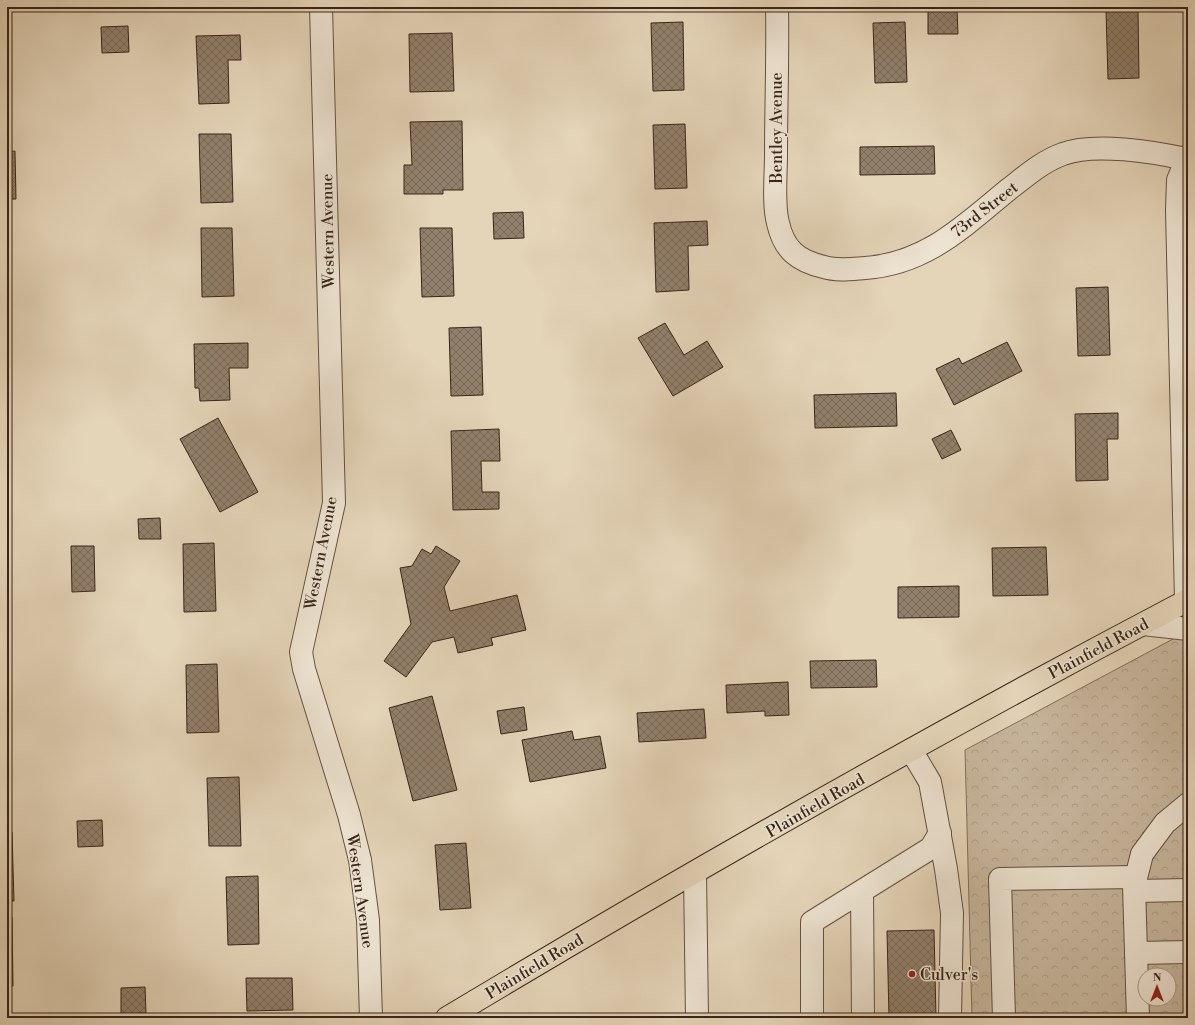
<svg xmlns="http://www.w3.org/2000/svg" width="1195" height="1025" viewBox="0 0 1195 1025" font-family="'Libre Bodoni',serif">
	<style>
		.park { fill: url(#park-crowns); stroke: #806e5a; fill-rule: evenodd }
		.building { fill: url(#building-cross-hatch); stroke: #382518 }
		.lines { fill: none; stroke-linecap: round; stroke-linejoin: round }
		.minor-casing { stroke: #635140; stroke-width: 24 }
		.major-casing { stroke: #382518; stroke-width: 24 }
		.minor { stroke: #ede3d1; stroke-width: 22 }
		.major { stroke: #e4d4b8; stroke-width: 22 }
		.poi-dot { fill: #8f2418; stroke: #ede3d1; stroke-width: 1.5 }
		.labels { text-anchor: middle; stroke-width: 3; stroke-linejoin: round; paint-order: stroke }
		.street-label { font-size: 16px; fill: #382518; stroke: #ede3d1 }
		.poi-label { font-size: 16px; fill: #382518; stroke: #ede3d1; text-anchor: start }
	</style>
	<defs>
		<pattern id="park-crowns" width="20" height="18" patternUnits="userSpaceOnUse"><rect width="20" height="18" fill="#c7b69d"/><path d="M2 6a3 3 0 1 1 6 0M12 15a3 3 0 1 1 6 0" fill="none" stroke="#ac9c86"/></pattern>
		<pattern id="building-cross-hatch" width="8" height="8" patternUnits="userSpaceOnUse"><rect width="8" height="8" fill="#91806b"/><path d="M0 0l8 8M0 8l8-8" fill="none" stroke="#776957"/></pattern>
	</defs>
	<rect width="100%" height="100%" fill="#e4d4b8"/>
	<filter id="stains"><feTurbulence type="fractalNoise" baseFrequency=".005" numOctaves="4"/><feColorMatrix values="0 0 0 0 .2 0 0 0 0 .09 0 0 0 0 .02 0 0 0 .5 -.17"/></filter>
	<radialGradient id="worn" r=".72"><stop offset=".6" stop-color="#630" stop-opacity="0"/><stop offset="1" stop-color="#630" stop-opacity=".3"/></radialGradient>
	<!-- park -->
	<path class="park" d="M1188,631V1018H972L965,750ZM1145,975H1169V999H1145Z"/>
	<!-- building -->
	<g class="building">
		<path d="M928,9H957L958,34H928Z"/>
		<path d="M1106,10H1138L1139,78L1108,79Z"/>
		<path d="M683,22L684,90L653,91L651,23Z"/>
		<path d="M905,22L907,82L875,83L873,23Z"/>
		<path d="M128,26L129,52L102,53L101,27Z"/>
		<path d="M452,33L454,91L410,92L409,34Z"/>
		<path d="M240,35L241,60H228L229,103L199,104L196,36Z"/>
		<path d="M462,121L463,190H443V194H404V165H412L410,122Z"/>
		<path d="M685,124L687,188L655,189L653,125Z"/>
		<path d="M199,134H231L233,202L201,203Z"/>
		<path d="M934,146L935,174L860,175V147Z"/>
		<path d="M15,151L16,199H7V152Z"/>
		<path d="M523,212L524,238L494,239L493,213Z"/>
		<path d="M707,221L708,245L688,246L689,290L656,292L654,223Z"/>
		<path d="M201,228H232L234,296L202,297Z"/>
		<path d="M420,228H452L454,296L422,297Z"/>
		<path d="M1108,287L1110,355L1078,356L1076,288Z"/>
		<path d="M665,323L684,355L707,341L723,367L673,396L638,338Z"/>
		<path d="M481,327L483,395L451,396L449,328Z"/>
		<path d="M1007,342L1022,371L954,405L936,369L959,358L962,364Z"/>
		<path d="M248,343V368H229L230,400L200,401L199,388H195L194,344Z"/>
		<path d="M896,393L897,426L815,428L814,395Z"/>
		<path d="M1118,413V439H1107L1108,480L1076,481L1075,414Z"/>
		<path d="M218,418L258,492L220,512L180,439Z"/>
		<path d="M7,428H10L11,496H7Z"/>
		<path d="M499,429L500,461H481L482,492H499V509L453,510L451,431Z"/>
		<path d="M951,430L961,450L942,459L932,439Z"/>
		<path d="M160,518L161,539H139L138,519Z"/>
		<path d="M214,543L216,611L184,612L183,544Z"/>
		<path d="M71,546H94L95,591L72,592Z"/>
		<path d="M436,546L460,561L444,587L450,611L517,595L526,630L491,638L493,645L458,653L454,637L432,642L406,677L384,661L411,624L400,568L412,566L422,549L431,554Z"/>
		<path d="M1046,547L1048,595L993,596L992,548Z"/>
		<path d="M959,586V617L898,618V587Z"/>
		<path d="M7,633L10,702H7Z"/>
		<path d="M876,660L877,687L811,688L810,661Z"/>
		<path d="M217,664L219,732L187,733L186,665Z"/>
		<path d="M788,682L789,715L765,716V711L727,713L726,685Z"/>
		<path d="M432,696L457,790L413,801L389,708Z"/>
		<path d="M524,707L527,730L501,734L497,711Z"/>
		<path d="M704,709L706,738L639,742L637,713Z"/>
		<path d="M572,731L574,740L600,736L606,768L530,782L522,740Z"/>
		<path d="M239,777L241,846H209L207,778Z"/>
		<path d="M102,820L103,846L78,847L77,821Z"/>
		<path d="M7,832H12L14,901H7Z"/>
		<path d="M466,843L471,908L440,910L435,845Z"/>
		<path d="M258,876L259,944L228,945L226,877Z"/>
		<path d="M12,917L13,986H7V918Z"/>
		<path d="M934,930L936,1018H889L887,931Z"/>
		<path d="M246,978H292L293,1010L247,1011Z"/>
		<path d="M145,987L146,1013L121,1014V988Z"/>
	</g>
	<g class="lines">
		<defs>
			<g id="minor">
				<path d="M321,7L334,503L301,652L304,669L349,815L360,860L368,920L371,1018"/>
				<path d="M777,7C778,56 776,105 776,155C776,174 773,205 778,223C784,250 798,261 824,267C837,271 851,269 865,268C926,264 964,226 1009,189C1026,176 1043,161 1063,154C1094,142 1154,152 1186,159"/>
				<path d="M1186,601L1177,210L1178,180L1188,156"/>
				<path d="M1143,624L1188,629"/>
				<path d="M911,750L930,782L946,869L952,913L950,1018"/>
				<path d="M695,873L697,1018"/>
				<path d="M1135,891L1188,890"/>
				<path d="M862,892L863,1018"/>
				<path d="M1137,953L1188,952"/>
				<path d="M812,1018V922L931,848L940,833"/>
				<path d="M1004,1018L1000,879L1136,877"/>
				<path d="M1138,1018L1134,886L1142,854L1165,823L1188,804"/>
			</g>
			<path id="major" d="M447,1018C690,872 937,732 1188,600"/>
		</defs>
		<!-- minor casing -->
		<use href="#minor" class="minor-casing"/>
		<!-- major casing -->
		<use href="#major" class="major-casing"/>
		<!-- minor -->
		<use href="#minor" class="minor"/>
		<!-- major -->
		<use href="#major" class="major"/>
	</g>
	<!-- markers -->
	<circle class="poi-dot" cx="912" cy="974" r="4"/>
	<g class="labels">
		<!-- street labels -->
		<g class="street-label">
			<text transform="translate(776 128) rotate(-90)" y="6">Bentley Avenue</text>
			<text transform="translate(984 209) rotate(-38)" y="6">73rd Street</text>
			<text transform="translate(327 231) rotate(-91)" y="6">Western Avenue</text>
			<text transform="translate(320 553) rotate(-79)" y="6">Western Avenue</text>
			<text transform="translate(1098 648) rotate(-28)" y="6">Plainfield Road</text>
			<text transform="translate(815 805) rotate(-30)" y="6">Plainfield Road</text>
			<text transform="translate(361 891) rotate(82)" y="6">Western Avenue</text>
			<text transform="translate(534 966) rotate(-31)" y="6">Plainfield Road</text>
		</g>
		<!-- poi labels -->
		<g class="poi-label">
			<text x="920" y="980">Culver's</text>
		</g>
	</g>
	<!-- margin -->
	<rect width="1195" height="1025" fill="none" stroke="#e4d4b8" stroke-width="24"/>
	<rect x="8" y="8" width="1179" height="1009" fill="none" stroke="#382518" stroke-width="2"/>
	<rect x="12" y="12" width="1171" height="1001" fill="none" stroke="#382518"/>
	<!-- north arrow -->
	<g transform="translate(1157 987)"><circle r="19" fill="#ede3d1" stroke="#a59787"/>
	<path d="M0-3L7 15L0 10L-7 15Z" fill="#8f2418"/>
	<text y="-6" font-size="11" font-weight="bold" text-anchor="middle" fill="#382518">N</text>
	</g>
	<rect width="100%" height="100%" filter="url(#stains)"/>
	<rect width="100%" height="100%" fill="url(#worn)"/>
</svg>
